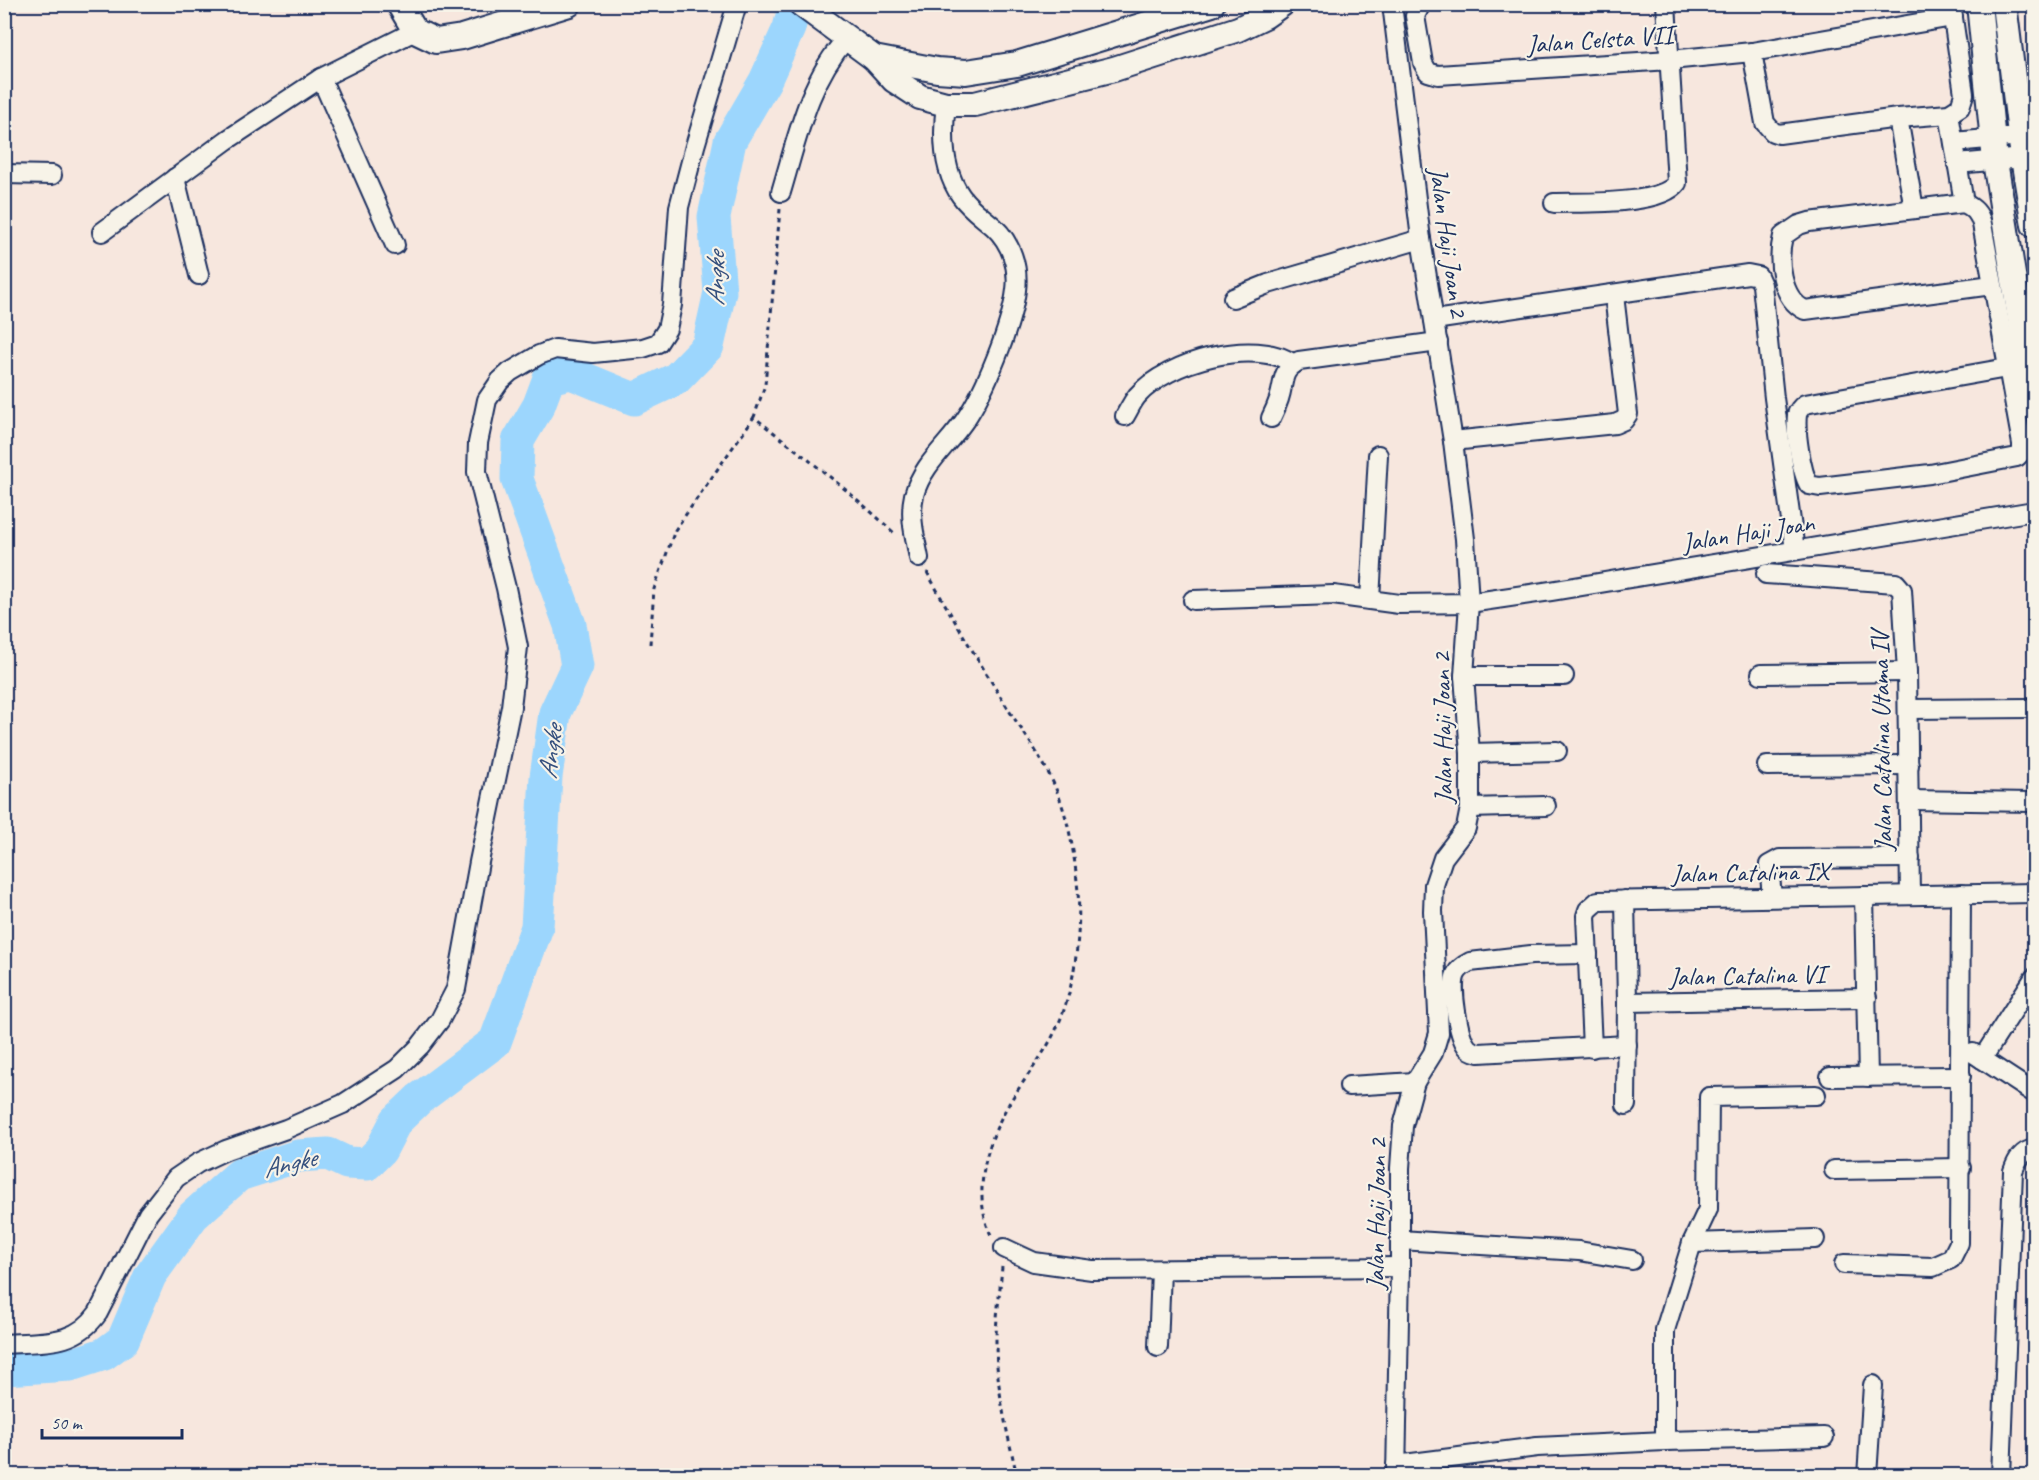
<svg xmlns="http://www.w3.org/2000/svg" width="2039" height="1480" viewBox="0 0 2039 1480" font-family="Caveat,sans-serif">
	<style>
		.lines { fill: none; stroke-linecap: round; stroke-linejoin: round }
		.river { stroke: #9cd6fd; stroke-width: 33 }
		.street-casing { stroke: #1b2f5e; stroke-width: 22 }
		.secondary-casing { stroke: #1b2f5e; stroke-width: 28 }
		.path { stroke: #1b2f5e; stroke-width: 3; stroke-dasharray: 4.5 4.5; stroke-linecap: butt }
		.street { stroke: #f7f3e8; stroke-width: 18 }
		.secondary { stroke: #f7f3e8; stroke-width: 24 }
		.labels { text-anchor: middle; stroke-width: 4.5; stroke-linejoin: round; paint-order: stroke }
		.street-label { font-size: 26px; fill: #1b2f5e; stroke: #f7f3e8 }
		.water-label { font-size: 27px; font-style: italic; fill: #35507e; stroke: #f7f3e8 }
	</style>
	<rect width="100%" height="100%" fill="#f7e7de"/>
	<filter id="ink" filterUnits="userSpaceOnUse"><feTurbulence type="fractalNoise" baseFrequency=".0167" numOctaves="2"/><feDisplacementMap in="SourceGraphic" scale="12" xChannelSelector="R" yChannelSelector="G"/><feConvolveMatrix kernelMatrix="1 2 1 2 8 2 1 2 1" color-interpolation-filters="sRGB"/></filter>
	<g filter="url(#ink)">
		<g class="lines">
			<!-- river -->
			<path class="river" d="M4,1369L70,1365L104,1354L123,1340L150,1276L193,1216L239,1175L298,1156L328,1154L347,1163L367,1164L381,1150L396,1121L419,1099L495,1042L537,927L546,777L555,713L577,666L570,625L517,479L518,441L539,405L549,378L571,373L634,399L676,379L708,346L720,292L714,217L730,141L765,81L789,28L795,4"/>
			<defs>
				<g id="street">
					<path d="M1392,4L1421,239L1453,441L1465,539L1469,603L1464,676L1470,753V808L1466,828L1443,858L1434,885L1433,911L1439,1033L1433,1053L1415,1082L1403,1126L1400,1168V1267L1396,1476"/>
					<path d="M1421,4L1415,16L1423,63L1428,72L1438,75L1670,60L1752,52L1953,17"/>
					<path d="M1752,52L1765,123L1773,132L1779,134L1898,118L1949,114L1960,107L1964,94L1951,4"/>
					<path d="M321,78L395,245"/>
					<path d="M1949,114L1964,203"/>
					<path d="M1898,118L1914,209"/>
					<path d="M1954,142L2021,136"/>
					<path d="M1957,164L2023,158"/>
					<path d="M4,174L52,175"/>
					<path d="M175,178L199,275"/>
					<path d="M781,192C797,139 808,82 846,39"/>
					<path d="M1554,203C1582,202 1660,206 1677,183L1666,4"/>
					<path d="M102,232L227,140L321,78L415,31"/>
					<path d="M1992,285L1805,310C1781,299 1777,260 1783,236L1799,225L1809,222L1964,203C1974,208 1979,213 1982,224L2022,444V452L2017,457L1930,474L1820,487L1809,485C1801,472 1795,431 1797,415C1798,410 1801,407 1805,404L2007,368"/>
					<path d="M1233,298L1268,284L1421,239"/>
					<path d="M1434,320L1748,274L1758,276L1762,285L1774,398L1795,550"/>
					<path d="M1125,416C1129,409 1133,401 1137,396C1167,361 1255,337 1294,364"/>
					<path d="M1271,418C1274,412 1277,405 1279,399C1285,381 1280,371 1299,361L1438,342"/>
					<path d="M1453,441L1615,424L1624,420L1628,414L1614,295"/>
					<path d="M919,558C915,537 909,516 914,495C922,465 948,445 965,420C985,391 1012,325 1016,290C1019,267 1011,243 994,227C983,217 970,209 961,196C942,170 942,135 946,104"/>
					<path d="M1766,574L1896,583L1902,590L1907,672L1910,895"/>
					<path d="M1193,600L1333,595L1399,604L1469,603L1551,591L2034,511"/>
					<path d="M1370,600L1378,455"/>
					<path d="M1761,674L1907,672"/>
					<path d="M1464,676H1564"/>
					<path d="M1908,709L2031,708"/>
					<path d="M1470,753L1557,751"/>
					<path d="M1767,766L1909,765"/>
					<path d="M1909,800L2032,802"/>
					<path d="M1470,808L1546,806"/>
					<path d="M1864,896L1868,1077"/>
					<path d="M1772,897L1769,865L1780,859L1910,858"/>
					<path d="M1625,900L1627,1002L1626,1105"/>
					<path d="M1588,954L1531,955L1470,962C1464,965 1459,968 1456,974C1450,987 1458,1035 1467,1047C1470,1051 1475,1052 1479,1053L1627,1045"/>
					<path d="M1627,1002L1867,998"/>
					<path d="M1592,1048L1586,916L1588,910L1598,901L2034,893"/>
					<path d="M1973,1053L2034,1093"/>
					<path d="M1982,1059L2034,978"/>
					<path d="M1830,1077L1961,1076"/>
					<path d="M1349,1086L1415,1082"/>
					<path d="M1834,1170L1961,1168"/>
					<path d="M1400,1240L1579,1251L1632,1260"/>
					<path d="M1692,1243L1815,1239"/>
					<path d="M1004,1248L1034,1262L1092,1270L1400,1267"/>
					<path d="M1844,1264L1933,1267L1951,1259L1959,1243L1961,894"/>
					<path d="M4,1344C42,1341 74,1347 98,1313L148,1214L176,1178L198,1163L226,1150L286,1129L343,1104L397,1069L420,1046L440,1020L456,989L479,862L511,707L518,647L506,588L477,472L478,443L487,400L500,381L510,372L539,355L555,349L593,353L643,348L658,343L667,329L672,305L679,207L695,146L737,4"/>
					<path d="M1158,1347L1161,1270"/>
					<path d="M1665,1441V1330L1692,1243L1708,1209L1709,1097L1816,1095"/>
					<path d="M1396,1465L1537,1447L1665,1441L1824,1437"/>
					<path d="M1867,1476L1873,1385"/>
					<path d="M2001,1476L2013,1171C2017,1160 2022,1151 2034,1149"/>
				</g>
				<g id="secondary">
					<path d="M399,4L415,31L436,41L462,37L569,4"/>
					<path d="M801,4L874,58L894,80L920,97L946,104H975L1114,69L1238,29L1265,16L1282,4"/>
					<path d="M1979,4L1995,161L2034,407"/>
					<path d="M2004,4L2023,158L2034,225"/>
					<path d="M874,58L937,70L966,72L1017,64L1212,4"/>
				</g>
			</defs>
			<!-- street casing -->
			<use href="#street" class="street-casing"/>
			<!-- secondary casing -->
			<use href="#secondary" class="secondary-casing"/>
			<!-- path -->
			<g class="path">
				<path d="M780,209L765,385L754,417C802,455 852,492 896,535"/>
				<path d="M927,572C953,620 982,666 1010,712C1027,738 1047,765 1058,794C1070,825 1075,858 1078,892C1081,932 1075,988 1058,1025C1046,1053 1026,1076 1010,1102C987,1140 971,1193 991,1235"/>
				<path d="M650,644L654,589L675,530L754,417"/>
				<path d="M1002,1267C1000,1291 996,1317 996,1341C996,1387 1007,1432 1017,1476"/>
			</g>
			<!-- street -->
			<use href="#street" class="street"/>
			<!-- secondary -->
			<use href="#secondary" class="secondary"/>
		</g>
	</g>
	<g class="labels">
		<!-- street labels -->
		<g class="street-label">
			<text transform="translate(1600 39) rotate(-4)" y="9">Jalan Celsta VII</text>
			<text transform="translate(1449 242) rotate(82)" y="9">Jalan Haji Joan 2</text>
			<text transform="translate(1748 532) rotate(-9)" y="9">Jalan Haji Joan</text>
			<text transform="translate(1442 728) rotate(-91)" y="9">Jalan Haji Joan 2</text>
			<text transform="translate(1881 741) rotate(-91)" y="9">Jalan Catalina Utama IV</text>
			<text transform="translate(1750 872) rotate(-1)" y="9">Jalan Catalina IX</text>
			<text transform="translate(1747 975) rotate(-1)" y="9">Jalan Catalina VI</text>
			<text transform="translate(1376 1214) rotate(-89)" y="9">Jalan Haji Joan 2</text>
		</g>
		<!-- water labels -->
		<g class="water-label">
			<text transform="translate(715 279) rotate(-89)" y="9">Angke</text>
			<text transform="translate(550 752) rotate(-83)" y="9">Angke</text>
			<text transform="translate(289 1163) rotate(-13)" y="9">Angke</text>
		</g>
	</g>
	<!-- margin -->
	<rect width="2039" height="1480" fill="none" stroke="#f7f3e8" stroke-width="24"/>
	<rect x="12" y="12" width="2015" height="1456" fill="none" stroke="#1b2f5e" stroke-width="2" filter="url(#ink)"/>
	<!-- scale -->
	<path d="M42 1429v9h140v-9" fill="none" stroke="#1b2f5e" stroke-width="3"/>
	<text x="51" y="1429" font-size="18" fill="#1b2f5e" stroke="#f7f3e8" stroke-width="4.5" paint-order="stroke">50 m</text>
</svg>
